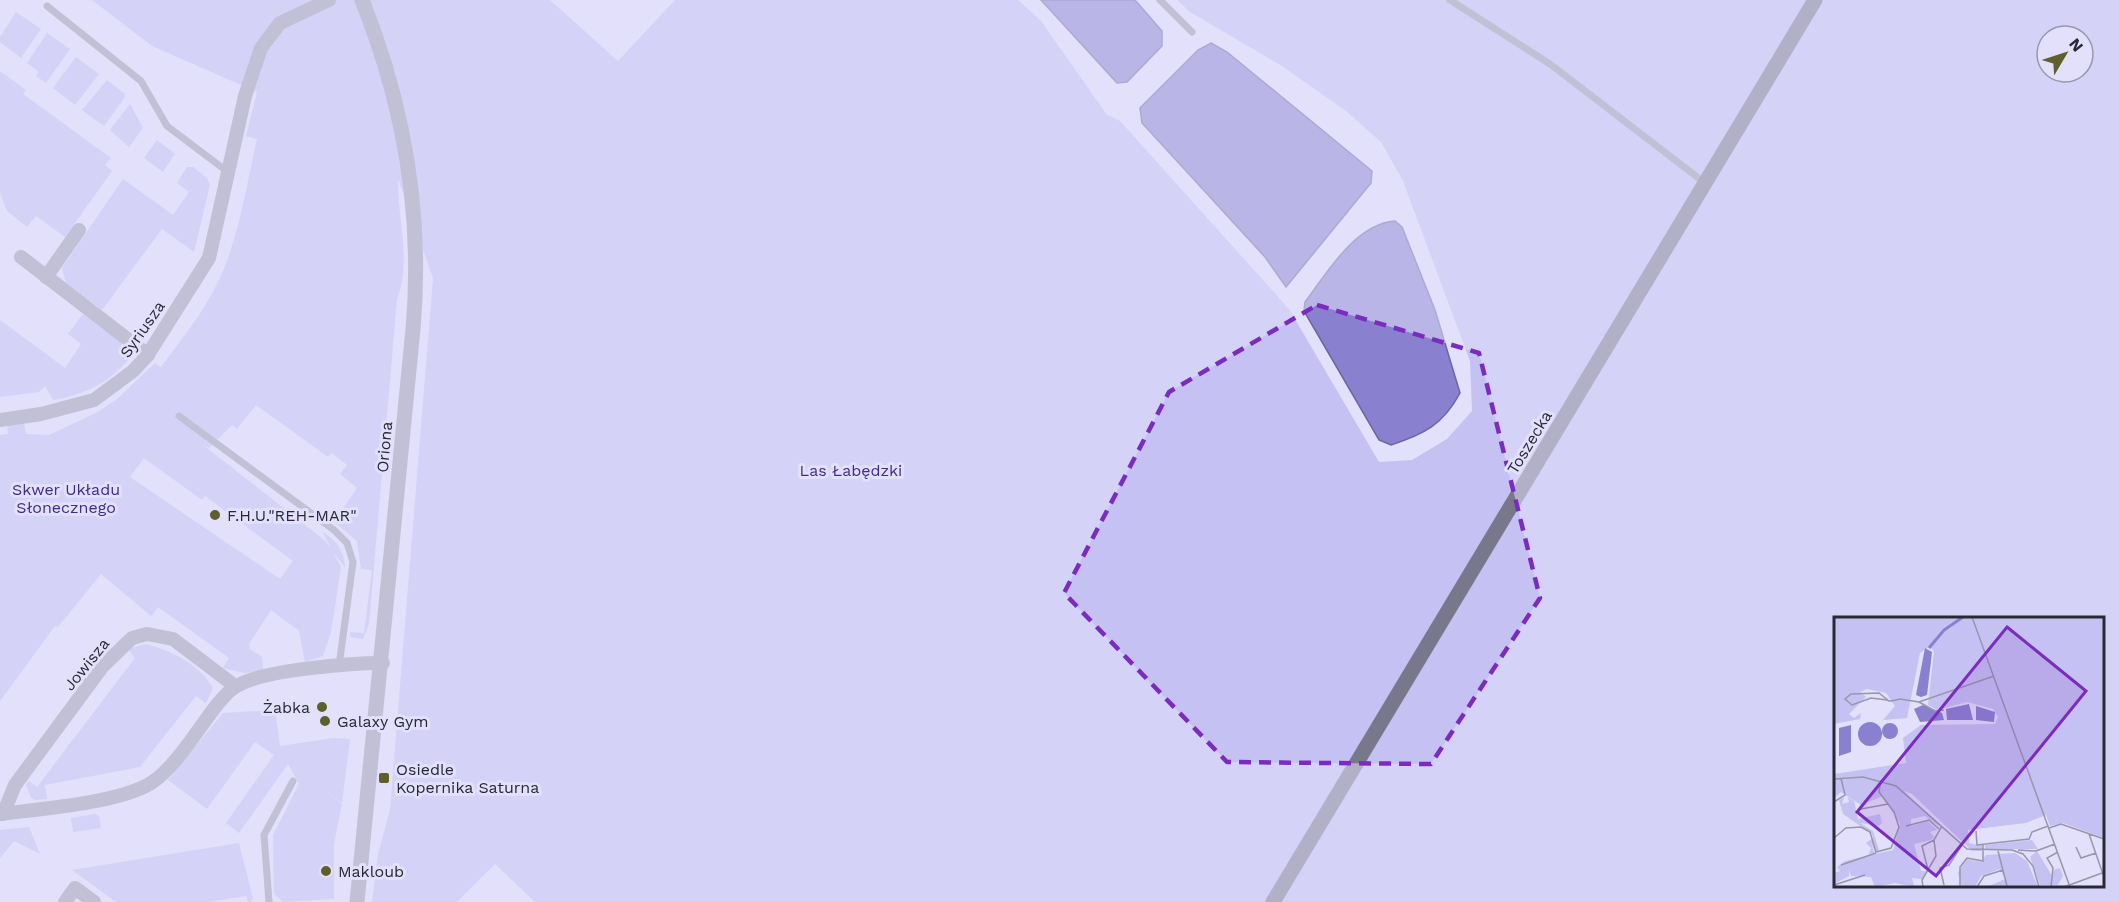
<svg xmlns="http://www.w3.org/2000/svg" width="2119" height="902" viewBox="0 0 2119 902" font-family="'Work Sans',sans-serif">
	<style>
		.green { fill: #c5c1f3; fill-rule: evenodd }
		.water { fill: #8a80d0; stroke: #6d66a1; stroke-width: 1.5 }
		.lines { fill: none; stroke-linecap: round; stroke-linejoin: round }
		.service { stroke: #9b9aa8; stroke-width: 7 }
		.minor { stroke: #9b9aa8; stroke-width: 14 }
		.tertiary { stroke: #9b9aa8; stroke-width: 15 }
		.secondary { stroke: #79778b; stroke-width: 15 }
		.marked { fill: none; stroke: #7b2cbf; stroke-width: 4.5; stroke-dasharray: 12 8; stroke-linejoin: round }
		.poi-dot { fill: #5f5f2c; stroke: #e2e0fa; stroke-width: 2 }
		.labels { text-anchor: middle; stroke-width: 6; stroke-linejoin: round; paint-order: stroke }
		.street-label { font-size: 16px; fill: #292834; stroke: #e2e0fa }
		.park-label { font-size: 16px; fill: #432c8a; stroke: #e2e0fa }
		.poi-label { font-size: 16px; fill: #292834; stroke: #e2e0fa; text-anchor: start }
		.inset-river { fill: none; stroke: #8a80d0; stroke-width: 3 }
		.inset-road { fill: none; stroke: #9896ab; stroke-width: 1.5 }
		.view { fill: #7b2cbf; fill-opacity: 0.15; stroke: #7b2cbf; stroke-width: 3 }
		.inset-edge { fill: none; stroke: #292834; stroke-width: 3 }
	</style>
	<rect width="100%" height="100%" fill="#e2e0fa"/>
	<!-- green -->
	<g class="green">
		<path d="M92,0H550L618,61L675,0H1018L1041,21L1107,115L1120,121L1289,309L1379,462L1412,460L1447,439L1472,411L1470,361L1403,181L1381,142L1346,111L1282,66L1190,12L1177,0H2119V902H535L495,864L457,902H372L378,854L390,810L433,278L398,179C397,217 412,262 397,299L369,624L363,639L350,637V632L364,633L372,570L361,569L357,541L334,522L357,488L340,474L347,465L332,453L328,457L256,405L237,429L232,425L209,448L202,444L323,539L331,548L322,531C337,542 343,548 345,567L333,552L341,567L331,632L323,656L305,662L299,631L271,610L249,644L250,649L262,657L263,671L244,673L223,668L229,658L158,607L151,616L101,574L58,627L55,626L0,701V435L8,434L7,424L24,423L26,434L49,435L96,413L116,400L155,363L161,367C181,340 203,313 218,282C239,238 246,187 257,139L246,136L257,92L152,46ZM2047,36H2083V72H2047ZM144,458L202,500L205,496L293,561L280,579L130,477ZM1836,618H2102V886H1836Z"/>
		<path d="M16,12L41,29L21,58L0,42V37Z"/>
		<path d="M47,33L70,49L46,83L36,76L39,72L27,63Z"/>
		<path d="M76,57L99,74L75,105L53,88Z"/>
		<path d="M0,71L26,90L23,94L111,158L105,165L112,171L65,237L36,216L27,227L7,211L0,193Z"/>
		<path d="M107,80L125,94V97L104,126L82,110Z"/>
		<path d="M130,104L143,128L129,147L110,130Z"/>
		<path d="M157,140L175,154L163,172L144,158Z"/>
		<path d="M187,167H193L207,178L210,185L194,252L162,229L102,310L66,283L62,268L123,179L173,215L189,192L177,183Z"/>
		<path d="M83,314L134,352C115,380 85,395 53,400L45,386L39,392L0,397V320L65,368L81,344L68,334Z"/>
		<path d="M146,644C172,651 199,664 213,688L206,703L196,696L140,767L45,785L47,799L35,800L31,798L26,784L29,781L37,787L135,658L128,649Z"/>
		<path d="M275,710L280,746L333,738L350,739L342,803L325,791L342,804L334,844V899L283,902L274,894L273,835L299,784L288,764L239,833L226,823L274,755L255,742L207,809L168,780L223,713Z"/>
		<path d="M95,814L99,816L101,828L73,832L71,818Z"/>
		<path d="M29,827L40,854L14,841L0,858V830Z"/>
		<path d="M239,843L253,898L251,902H248L246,896L209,902H116L72,870Z"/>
	</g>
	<!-- water -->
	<g class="water">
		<path d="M1041,0H1135L1162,31V46L1127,82L1117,83Z"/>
		<path d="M1211,43L1227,52L1372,171L1371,183L1286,287L1265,257L1142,123L1140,108L1198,50Z"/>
		<path d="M1395,221L1402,227L1435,310L1460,393C1443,425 1424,434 1391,445L1379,440L1304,311L1305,302C1327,273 1355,224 1395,221Z"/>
	</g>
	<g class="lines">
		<!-- service -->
		<g class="service">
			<path d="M1160,0L1192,32"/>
			<path d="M1450,0L1550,64L1705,183"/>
			<path d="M47,6L141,81L167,126L228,172"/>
			<path d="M179,416L334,530L347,543L353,562L339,666"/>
			<path d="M269,902L264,835L293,781"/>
		</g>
		<!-- minor -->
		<g class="minor">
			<path d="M21,257L148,355"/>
			<path d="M46,277L79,230"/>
			<path d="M0,420L41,414L94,400L133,371L147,356L209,258L245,96L261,48L280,23L329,0"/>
			<path d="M0,814C40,809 119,803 151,783C175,768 198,729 216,706C221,700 228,691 235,687C260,670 351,663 383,663"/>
			<path d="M3,814L15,785L102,667L132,638L147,634L173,639L235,686"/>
			<path d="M65,902L75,888L94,902"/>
		</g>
		<!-- tertiary -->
		<path class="tertiary" d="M357,902L413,329C423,216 404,105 362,0"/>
		<!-- secondary -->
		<path class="secondary" d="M1273,902L1815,0"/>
	</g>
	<!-- marked area -->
	<path d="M0 0H2119V902H0ZM1317,305L1479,353L1540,598L1431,764L1227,762L1064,593L1169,392Z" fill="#e2e0fa" fill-opacity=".55" fill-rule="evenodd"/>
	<path class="marked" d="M1317,305L1479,353L1540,598L1431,764L1227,762L1064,593L1169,392Z"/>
	<!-- markers -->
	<g class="poi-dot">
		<circle cx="215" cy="515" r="6"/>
		<circle cx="322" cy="707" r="6"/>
		<circle cx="325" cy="721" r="6"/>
		<rect x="378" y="772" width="12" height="12" rx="3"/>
		<circle cx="326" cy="871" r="6"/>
	</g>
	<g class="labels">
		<!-- street labels -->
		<g class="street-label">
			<text transform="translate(142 329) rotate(-55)" y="6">Syriusza</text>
			<text transform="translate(1529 442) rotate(-59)" y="6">Toszecka</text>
			<text transform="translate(384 447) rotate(-85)" y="6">Oriona</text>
			<text transform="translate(86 664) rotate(-51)" y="6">Jowisza</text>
		</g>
		<!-- park labels -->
		<g class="park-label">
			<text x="851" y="476">Las Łabędzki</text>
			<text x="66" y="495">Skwer Układu<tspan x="66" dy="18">Słonecznego</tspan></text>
		</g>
		<!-- poi labels -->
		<g class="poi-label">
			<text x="227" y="521">F.H.U."REH-MAR"</text>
			<text x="310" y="713" text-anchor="end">Żabka</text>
			<text x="337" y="727">Galaxy Gym</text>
			<text x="396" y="775">Osiedle<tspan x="396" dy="18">Kopernika Saturna</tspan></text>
			<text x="338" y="877">Makloub</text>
		</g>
	</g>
	<!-- overview -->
	<g transform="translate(1834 617)">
		<rect width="270" height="270" fill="#e2e0fa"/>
		<path d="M0,0H270V221L229,206L216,209L212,198L192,206L134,213L135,226L148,229V234H138L78,177L70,174L104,207L106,210L91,199L77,202V209L94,204L103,213L96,215L100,220L97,223L80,227L87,254H92L88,262L78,261L80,270L61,266L41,270L37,260L17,259L15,253V259L0,267V256L6,254L3,250L11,244L59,233L66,207L49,179L27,188L7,175L0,181V157L72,146L69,121L87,108L161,107L164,100L159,92L133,85L103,93L94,88L100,35L96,29L86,36L73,101L49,103L61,89L52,76L33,72L26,75L32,80L15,97L20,101L27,96L26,102L0,107ZM10,180L8,187L15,185L14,180L20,184L24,202L46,197L48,206L45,209L26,206L39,214L45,233L41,235L37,225L40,236L35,237L37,231L32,226L39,221L38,217L9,197L5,183ZM198,223L204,232H151V228ZM203,234L218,259L220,253L226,251L229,259L224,268H206L196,240ZM181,236L193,244L204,270H153L171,262L166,252L147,259L141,270H128L124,256L132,242L147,245L152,238Z" fill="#c5c1f3"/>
		<path d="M91,31L98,35L93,78L87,80L82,78ZM135,87L139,103H113L112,92ZM89,88L108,96L110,103L86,105L80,92ZM142,89L161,95L160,105L142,103ZM24 117a12 12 0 1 1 24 0a12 12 0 1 1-24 0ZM48 114a8 8 0 1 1 16 0a8 8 0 1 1-16 0ZM17,108V135L5,139V111Z" fill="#8a80d0"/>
		<path class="inset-river" d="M95,31L110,13L129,0"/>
		<path class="inset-road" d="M138,0L236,270M55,84L45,76L17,77L11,82L18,88L37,81L53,83L55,84H57L66,82L85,85L160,59M85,85L101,94L110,93M0,162L29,160L62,169L133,232L178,233L189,237L199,249L205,270M0,185L11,178L7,161M27,192L54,187M72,209L95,203L105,212M215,211L227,207L270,222M142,214L143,228L195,222L198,215L214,209M255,217L270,260M0,221L12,211L27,210L36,215L42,235L57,231L65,210L60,195L45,175L47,163M242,230L247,241L262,236M184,233L202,234L221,227M164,234L173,269M7,248L42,236M94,253L88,229L100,223M0,268L31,258M110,268L106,251L115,248L128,228M89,270L88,263L102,239L100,223L108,209M126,270V250L133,241L149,244V227M143,270L150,259L169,253M217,270L219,251L213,241L224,235M230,270L268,256"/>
		<path class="view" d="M173,10L252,74L102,259L23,195Z"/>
		<rect width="270" height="270" class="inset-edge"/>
	</g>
	<!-- north arrow -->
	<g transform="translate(2065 54) rotate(51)"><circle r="28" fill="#e2e0fa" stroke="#9896ab" stroke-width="1.5"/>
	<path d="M0-4.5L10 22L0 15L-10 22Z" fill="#5f5f2c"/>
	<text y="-9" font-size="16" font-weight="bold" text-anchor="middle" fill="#292834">N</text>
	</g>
</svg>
